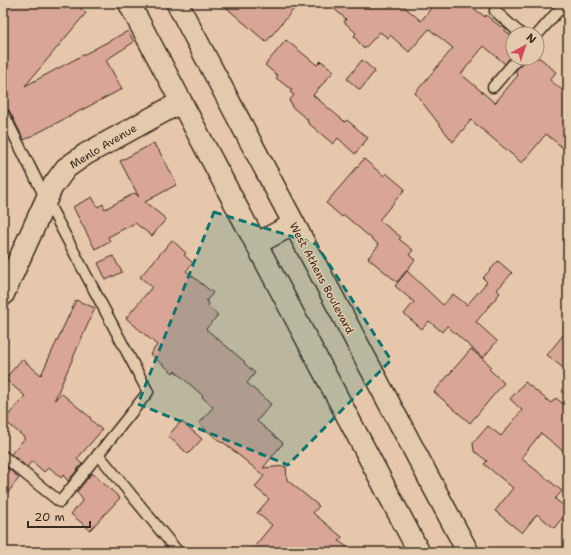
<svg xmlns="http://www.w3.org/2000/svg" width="571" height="555" viewBox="0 0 571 555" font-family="'Shantell Sans',sans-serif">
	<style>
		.building { fill: #d8a596; stroke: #3b2a1e }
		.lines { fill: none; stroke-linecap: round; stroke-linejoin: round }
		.service-casing { stroke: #3b2a1e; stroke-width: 13 }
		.minor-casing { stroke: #3b2a1e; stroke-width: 24 }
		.tertiary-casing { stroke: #3b2a1e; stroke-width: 25 }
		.service { stroke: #e4caac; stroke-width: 10 }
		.minor { stroke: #e4caac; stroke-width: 21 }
		.tertiary { stroke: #e4caac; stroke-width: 22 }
		.marked { fill: #0f766e; fill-opacity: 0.2; stroke: #0f766e; stroke-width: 3; stroke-dasharray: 8 5; stroke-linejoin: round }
		.labels { text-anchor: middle; stroke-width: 3; stroke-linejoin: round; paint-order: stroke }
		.street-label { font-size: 11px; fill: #3b2a1e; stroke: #e4caac }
	</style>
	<rect width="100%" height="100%" fill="#e7c7ab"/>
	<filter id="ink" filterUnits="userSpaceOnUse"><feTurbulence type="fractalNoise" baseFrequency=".025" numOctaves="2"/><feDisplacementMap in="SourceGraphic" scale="8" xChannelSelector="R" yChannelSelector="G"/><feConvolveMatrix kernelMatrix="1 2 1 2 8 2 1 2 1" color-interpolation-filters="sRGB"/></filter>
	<g filter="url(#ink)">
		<!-- building -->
		<g class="building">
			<path d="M3,3H74L86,13L25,86L128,31L134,42L106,60L122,89L24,140L9,110L3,107Z"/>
			<path d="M221,3H299L266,42Z"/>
			<path d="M327,3H400L421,21L435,3H467L485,17L486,15L513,37V54L505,64L484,46L461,74L495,103L518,75L515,72L523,62L524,58H540L556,72L550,80L568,95V152L546,134L522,163L471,120L453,142L415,93L453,48L429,29L409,52L390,35L388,38L380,32L364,49L354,36L356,33L344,22L346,19Z"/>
			<path d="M286,40L317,65L321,61L334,71L313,95L345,122L347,120L368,138L355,154L338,138L333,144L307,122L308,120L291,106L292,104L289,101L294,95L290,92L292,90L276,78L278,76L265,65Z"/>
			<path d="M362,60L375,71L360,90L347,79Z"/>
			<path d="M154,143L156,148L157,147L175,180L176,185L145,202L166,219L152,236L135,223L108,237L110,241L95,249L73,207L92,197L98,207L103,204L105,209L135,193L139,197L120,161Z"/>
			<path d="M364,159L384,176L386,173L405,189L379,220L401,237L399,239L413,250L409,255L415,260L397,282L368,258L379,245L344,215L342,217L326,203Z"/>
			<path d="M172,240L186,253L184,255L193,263L186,271L213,293L206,301L209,303L208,306L218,315L206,329L245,362L244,363L255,373L247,383L271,404L257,421L283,443L263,468L286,466L287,480L319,506L313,513L342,537L339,541L353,552H250L272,525L257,513L269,499L255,487L264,476L223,442L222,443L199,424L213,407L202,397L203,396L175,371L173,373L150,354L157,345L126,318L152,287L140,277Z"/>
			<path d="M113,256L122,272L106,280L98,263Z"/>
			<path d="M498,261L512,273L497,290L500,293L476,322L497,341L483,358L447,326L442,332L429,321L422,329L404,314L414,302L395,286L407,271L443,305L453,294L467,305L487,282L483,278Z"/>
			<path d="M76,300L95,308L54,401L61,393L91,418L90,419L102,430L77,459L82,464L68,481L63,475L61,478L49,467L44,472L32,461L27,467L11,454L25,438L4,420L25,396L5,379L22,359L41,375Z"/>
			<path d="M568,329V372L547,355Z"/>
			<path d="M471,349L491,366L489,369L504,383L470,423L434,392Z"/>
			<path d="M525,382L551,403L556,398L568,408V455L541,433L521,458L562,491L555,499L568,509V511L554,528L537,514L522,533L495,511L513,488L484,464L487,461L474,451L473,443L488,426L501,436L522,410L510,399Z"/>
			<path d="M181,421L202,439L188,454L168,436Z"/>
			<path d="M3,464L19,478L3,499Z"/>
			<path d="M92,473L120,498L90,530L71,514L83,500L77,492Z"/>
		</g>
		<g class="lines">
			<defs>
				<g id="service">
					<path d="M496,3L495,11L521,34"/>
					<path d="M537,35L565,3"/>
					<path d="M493,87L518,58"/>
					<path d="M3,113L46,199L148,392L60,502L3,456"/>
					<path d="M98,454L178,552"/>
				</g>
				<g id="minor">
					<path d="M129,3L419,552"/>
					<path d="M177,3L468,552"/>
					<path d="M256,244L294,224"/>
					<path d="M3,295L52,187L66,168L86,154L181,102"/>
				</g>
				<path id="tertiary" d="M566,3L568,5"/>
			</defs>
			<!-- service casing -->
			<use href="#service" class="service-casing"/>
			<!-- minor casing -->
			<use href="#minor" class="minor-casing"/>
			<!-- tertiary casing -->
			<use href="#tertiary" class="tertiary-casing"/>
			<!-- service -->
			<use href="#service" class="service"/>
			<!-- minor -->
			<use href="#minor" class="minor"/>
			<!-- tertiary -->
			<use href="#tertiary" class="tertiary"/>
		</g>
	</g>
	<!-- marked area -->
	<path class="marked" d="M214,212L316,244L391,360L288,465L138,404Z"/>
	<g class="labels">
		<!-- street labels -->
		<g class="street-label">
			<text transform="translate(103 146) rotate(-31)" y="4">Menlo Avenue</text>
			<text transform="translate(322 278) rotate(62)" y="4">West Athens Boulevard</text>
		</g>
	</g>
	<!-- margin -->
	<rect width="571" height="555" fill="none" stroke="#e4caac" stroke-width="16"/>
	<rect x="8" y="8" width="555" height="539" fill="none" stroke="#3b2a1e" stroke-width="1.5" filter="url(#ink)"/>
	<!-- north arrow -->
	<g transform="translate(525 46) rotate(40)"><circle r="19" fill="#e4caac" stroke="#a08a73"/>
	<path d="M0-3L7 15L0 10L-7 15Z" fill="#d1495b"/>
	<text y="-6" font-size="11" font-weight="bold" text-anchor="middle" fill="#3b2a1e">N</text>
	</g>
	<!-- scale -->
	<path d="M28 521v6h62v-6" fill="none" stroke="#3b2a1e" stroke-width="2"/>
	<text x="34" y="521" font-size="12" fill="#3b2a1e" stroke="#e4caac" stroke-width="3" paint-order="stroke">20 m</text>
</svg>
